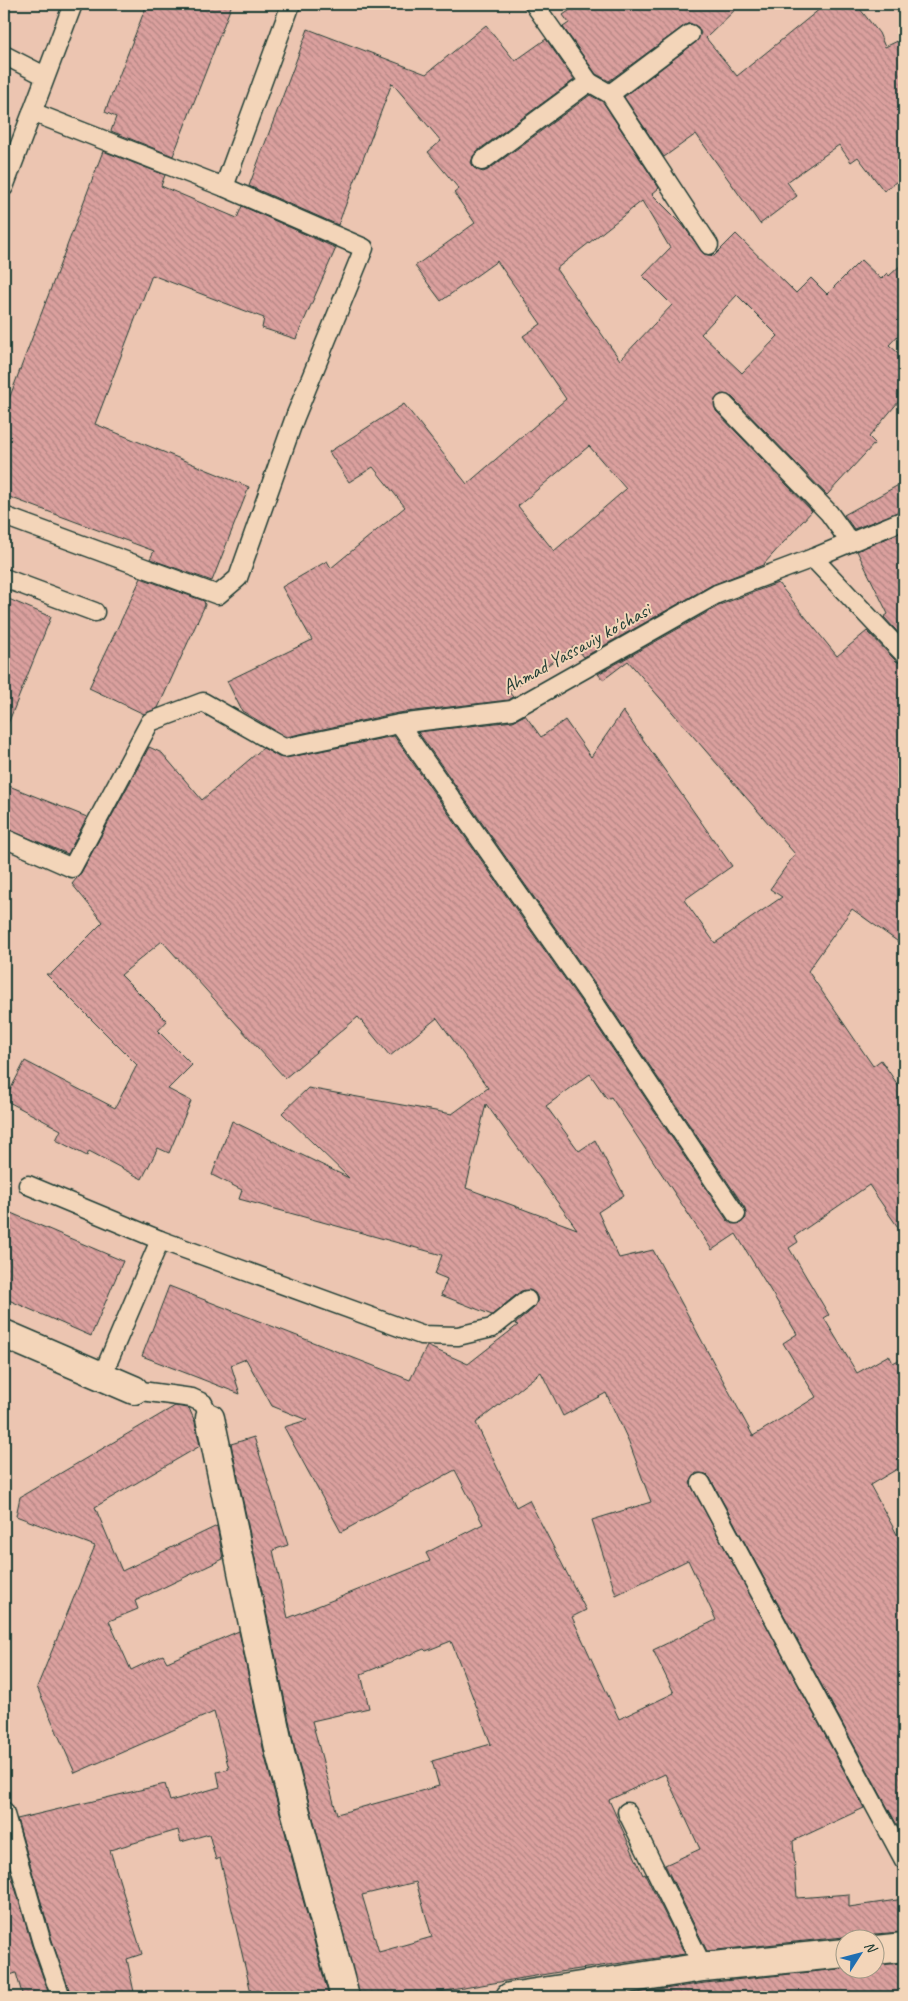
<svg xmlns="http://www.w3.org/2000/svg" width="908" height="2001" viewBox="0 0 908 2001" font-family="Caveat,sans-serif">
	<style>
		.building { fill: url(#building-back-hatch); stroke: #1f3d34; fill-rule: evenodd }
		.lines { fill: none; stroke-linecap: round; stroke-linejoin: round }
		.service-casing { stroke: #1f3d34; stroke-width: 21 }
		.minor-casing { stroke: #1f3d34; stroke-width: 31 }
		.service { stroke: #f3d5b9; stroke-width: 18 }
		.minor { stroke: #f3d5b9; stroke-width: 28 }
		.labels { text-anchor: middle; stroke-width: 4; stroke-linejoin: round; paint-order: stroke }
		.street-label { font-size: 20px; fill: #1f3d34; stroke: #f3d5b9 }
	</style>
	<defs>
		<pattern id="building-back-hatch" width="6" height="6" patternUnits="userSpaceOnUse" patternTransform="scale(1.25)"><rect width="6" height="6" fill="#dba09e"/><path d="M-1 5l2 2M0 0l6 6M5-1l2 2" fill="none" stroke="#b18482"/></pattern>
	</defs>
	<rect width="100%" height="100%" fill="#ecc5b1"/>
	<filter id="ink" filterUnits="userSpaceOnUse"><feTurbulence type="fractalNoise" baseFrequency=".02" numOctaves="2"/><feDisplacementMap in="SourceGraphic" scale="10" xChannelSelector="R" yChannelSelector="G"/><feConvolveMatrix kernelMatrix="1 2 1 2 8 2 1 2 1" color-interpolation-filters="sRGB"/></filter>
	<g filter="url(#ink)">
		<!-- building -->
		<g class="building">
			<path d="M147,4H232L173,156L111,131L116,117L105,112Z"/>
			<path d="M579,4H741L706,38L737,76L826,4H856L879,33L885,47L904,38V176L884,191L858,157L851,162L839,145L787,182L797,196L760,224L696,134L664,157L624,97L696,42L701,33L698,27L689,23L684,26L609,81L596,74L563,27L569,23L563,15Z"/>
			<path d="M486,25L515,61L546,39L574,80L476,152L471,162L474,168L483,172L488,170L590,95L603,102L659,188L652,194L682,224L704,254L714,256L736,234L796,293L811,278L827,294L861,260L881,279L887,273L889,276L904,262V329L889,345L904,358V395L869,437L875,443L827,495L732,397L721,394L714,402L716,411L812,511L763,565L712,585L584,657L575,646L509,692L513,697L509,700L398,713L286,737L242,711L227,681L312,640L282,587L327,561L331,568L405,507L373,467L349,482L329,452L404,404L467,484L566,399L523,336L541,324L497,261L441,301L415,266L475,223L454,193L459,189L428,152L441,141L392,83L338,225L249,186L308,29L426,74ZM642,201L670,248L643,276L672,305L620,360L556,269ZM737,295L778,336L742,373L701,334ZM589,446L626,489L554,551L518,506Z"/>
			<path d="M103,151L165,175L161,186L237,218L242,206L336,248L296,339L262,328L264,318L152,275L95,424L249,487L212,581L150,559L154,551L4,495V412Z"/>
			<path d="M904,482V510L854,529L844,515Z"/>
			<path d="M904,531V639L884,617L888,614L857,551Z"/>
			<path d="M141,578L204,601L205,605L158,708L144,714L89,688Z"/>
			<path d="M778,583L837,656L867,631L896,661L904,664V946L852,909L808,971L873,1066L881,1060L904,1094V1236L869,1185L795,1236L798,1242L789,1248L829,1315L824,1318L857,1373L889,1355L893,1363L904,1357V1465L870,1485L904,1547V1838L710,1478L706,1474L696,1473L690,1483L864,1808L793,1841L797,1898L849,1894V1907L904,1899V1932L874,1934L866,1938L844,1937L707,1951L665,1865L700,1849L665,1774L609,1800L643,1875L645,1874L685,1954L559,1972L410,1997H360L295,1749L231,1444L254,1437L288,1545L273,1550L288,1618L430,1561L426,1553L483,1524L455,1470L341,1532L284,1427L307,1420L272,1406L246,1359L231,1365L240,1394L142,1356L169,1286L410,1380L427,1346L468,1364L518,1325L515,1324L534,1308L538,1299L535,1293L530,1290L521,1291L492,1315L441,1295L447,1279L435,1274L442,1255L239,1199L242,1190L212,1175L232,1121L349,1178L282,1113L308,1088L452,1114L488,1088L437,1018L390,1056L358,1017L285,1078L162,941L121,975L167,1021L158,1031L192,1065L168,1089L191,1101L169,1153L158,1148L142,1179L89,1151L87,1156L56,1140L61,1130L5,1100L25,1061L115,1108L137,1065L46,974H51L103,922L72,884L81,873L149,747L162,753L202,800L263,748L279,757L286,758L394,736L579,999L727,1220L732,1224L741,1223L746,1218L745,1208L597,987L418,732L513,721L525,715L541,737L565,720L591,757L623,711L732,866L684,900L715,943L782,897L770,889L795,854L628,661L603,680L598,674L722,604ZM590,1074L607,1099L611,1097L712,1250L736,1234L797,1334L783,1343L816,1397L753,1436L653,1250L619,1258L598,1212L624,1195L595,1140L579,1151L546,1106ZM486,1104L577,1229L466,1188ZM541,1372L563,1416L606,1393L629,1442L651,1502L592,1520L616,1595L688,1560L716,1620L653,1650L674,1693L619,1719L572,1617L586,1610L529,1500L516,1507L476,1423ZM451,1641L491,1744L432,1761L439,1786L337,1814L312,1721L369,1708L361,1674L424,1649L426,1651ZM416,1882L432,1937L379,1952L362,1895Z"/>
			<path d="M4,597L51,617L5,731H4Z"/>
			<path d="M4,784L87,817L68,854L4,828Z"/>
			<path d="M4,1210L123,1261L91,1336L4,1298Z"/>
			<path d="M175,1406L189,1408L195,1422L200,1446L95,1507L122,1571L217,1526L223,1559L135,1601L138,1609L109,1621L131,1670L163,1655L167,1662L239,1631L265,1757L329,1997H252L220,1858L216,1860L209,1834L181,1842L178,1830L110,1850L142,1954L127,1959L135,1997H71L52,1940L17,1819L165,1784L170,1801L220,1787L217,1772L229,1769L214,1712L75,1773L37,1687L95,1546L16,1516L20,1497Z"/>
			<path d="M4,1849L32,1946L50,1997H23L16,1973L4,1977Z"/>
			<path d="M904,1963V1997H610L705,1983L848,1968H876V1965Z"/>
		</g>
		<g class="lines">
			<defs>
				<g id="service">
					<path d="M4,55L45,76"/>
					<path d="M589,82L610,94L709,245"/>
					<path d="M610,94L690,34"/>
					<path d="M32,112L224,187L291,4"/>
					<path d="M482,161L589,82L534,4"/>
					<path d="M4,187L73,4"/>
					<path d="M724,404L829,513L850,542"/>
					<path d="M4,516L218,595L238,578L295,417L364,248L224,187"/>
					<path d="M813,558L904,654"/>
					<path d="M4,578L95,612"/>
					<path d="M399,724L588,993L736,1214"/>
					<path d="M4,838L72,868L150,722L203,702L284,748L399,724L512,710L717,594L813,558L904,520"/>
					<path d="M28,1185L160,1240L421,1335L458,1336L492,1328L527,1300"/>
					<path d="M102,1376L160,1240"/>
					<path d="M134,1390L192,1398L203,1403L210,1418"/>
					<path d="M701,1483L904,1860"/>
					<path d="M4,1811L42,1943L61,1997"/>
					<path d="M627,1812L703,1967"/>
				</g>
				<g id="minor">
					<path d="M4,1334L134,1390"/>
					<path d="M210,1418L280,1753L345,1997"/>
					<path d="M876,1950L904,1947"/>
					<path d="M510,1997L703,1967L846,1953"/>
				</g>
			</defs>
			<!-- service casing -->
			<use href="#service" class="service-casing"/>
			<!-- minor casing -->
			<use href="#minor" class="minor-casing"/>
			<!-- service -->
			<use href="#service" class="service"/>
			<!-- minor -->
			<use href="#minor" class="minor"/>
		</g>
	</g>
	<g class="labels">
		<!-- street labels -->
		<g class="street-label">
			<text transform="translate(576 648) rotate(-29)" y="7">Ahmad Yassaviy ko'chasi</text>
		</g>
	</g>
	<!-- margin -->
	<rect width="908" height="2001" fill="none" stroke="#f3d5b9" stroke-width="20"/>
	<rect x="10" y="10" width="888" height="1981" fill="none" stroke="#1f3d34" stroke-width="2" filter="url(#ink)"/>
	<!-- north arrow -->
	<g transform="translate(860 1954) rotate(54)"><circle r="24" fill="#f3d5b9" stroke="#9e9884"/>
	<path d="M0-4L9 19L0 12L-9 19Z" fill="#1f6fb2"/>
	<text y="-8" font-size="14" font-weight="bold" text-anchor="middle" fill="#1f3d34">N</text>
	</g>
</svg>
